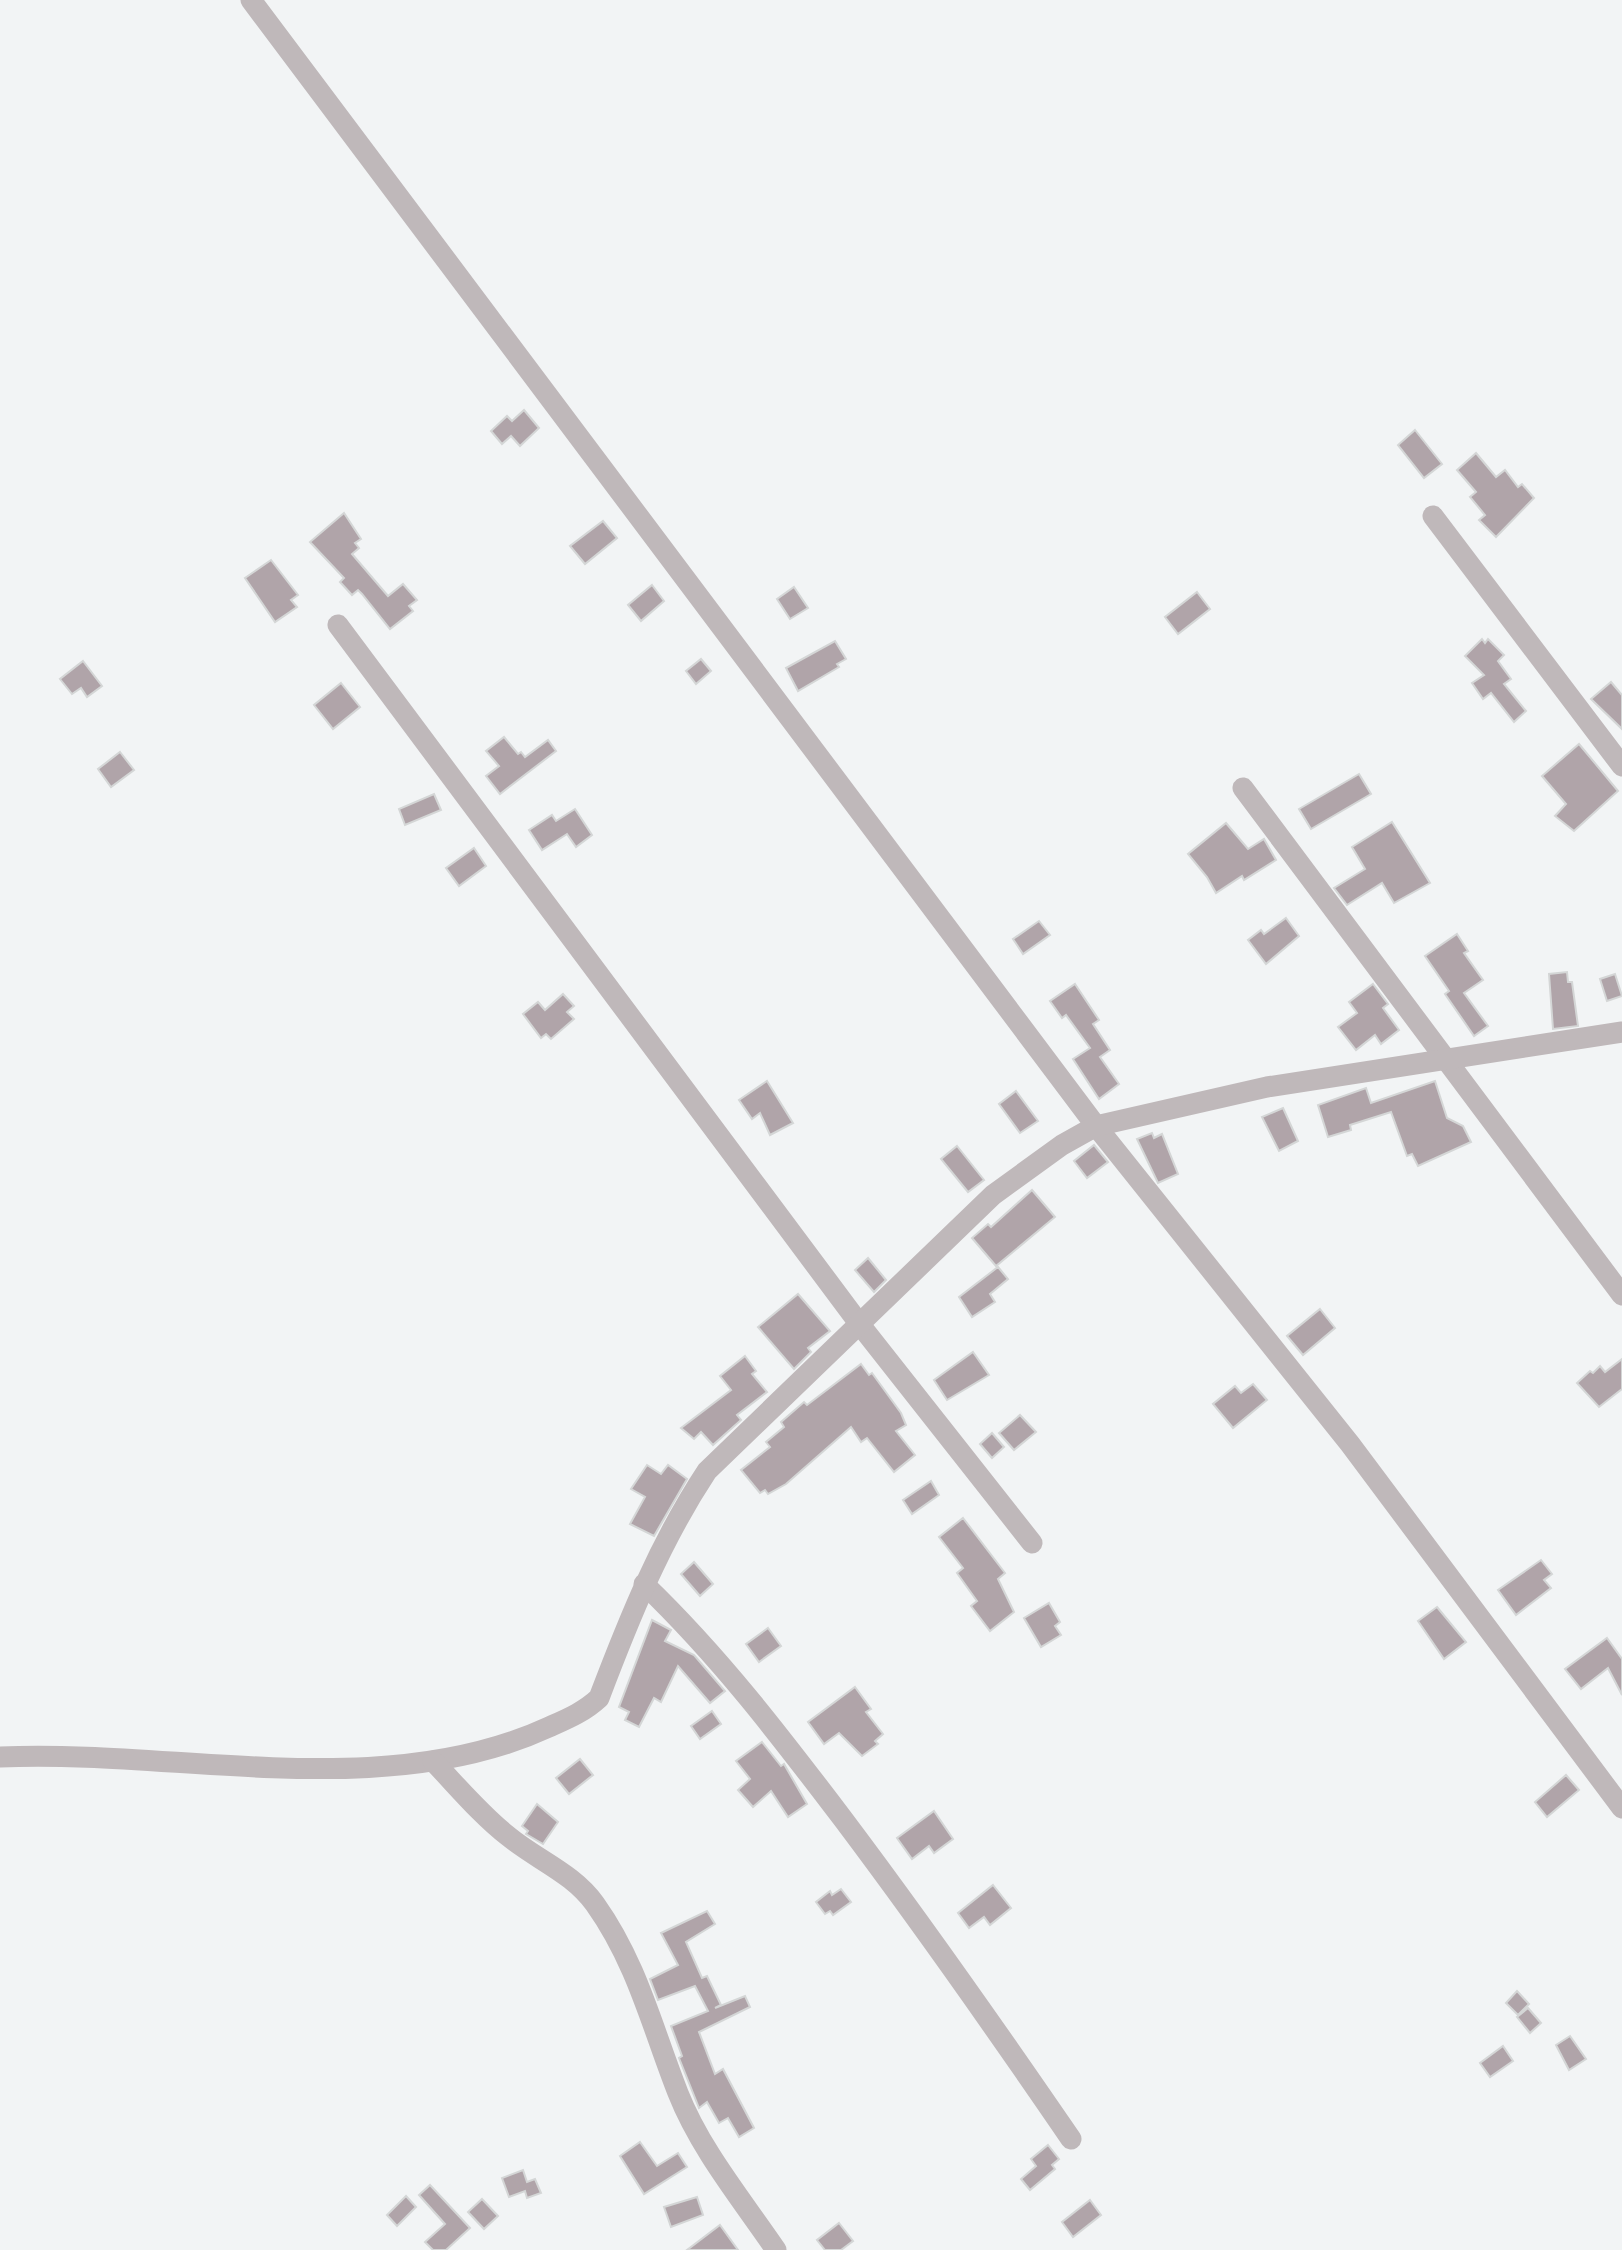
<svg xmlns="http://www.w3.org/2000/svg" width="1622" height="2250" viewBox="0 0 1622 2250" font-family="Raleway,sans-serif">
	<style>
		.building { fill: #b0a4a9; stroke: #d4d6d6; stroke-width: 2 }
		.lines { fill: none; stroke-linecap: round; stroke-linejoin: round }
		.street { stroke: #bfb8ba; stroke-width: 21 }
	</style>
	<rect width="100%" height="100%" fill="#f2f4f5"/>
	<!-- building -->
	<g class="building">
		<path d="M524,410L539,428L520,446L511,436L502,444L491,431L507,416L512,421Z"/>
		<path d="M1415,430L1442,464L1424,478L1398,445Z"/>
		<path d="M1476,453L1496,477L1505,470L1518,487L1522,484L1534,498L1496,537L1479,520L1485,515L1470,497L1476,492L1457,470Z"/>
		<path d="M344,513L361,539L355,543L359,548L352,554L388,596L403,584L417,600L409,606L413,611L390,629L362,594L358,590L352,595L340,582L344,578L310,542Z"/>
		<path d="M603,521L617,538L585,564L570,546Z"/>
		<path d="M271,560L298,595L291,600L297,607L275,622L245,578Z"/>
		<path d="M652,585L664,601L641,621L628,605Z"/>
		<path d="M794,587L808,608L790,619L777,599Z"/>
		<path d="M1197,592L1210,609L1178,634L1165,617Z"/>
		<path d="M1482,639L1485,643L1488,639L1504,655L1498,661L1511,679L1504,684L1526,711L1514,722L1491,693L1483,699L1472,683L1484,675L1465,656Z"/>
		<path d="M835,641L846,659L837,664L839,667L798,691L786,668Z"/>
		<path d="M701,659L711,671L696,684L686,671Z"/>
		<path d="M83,661L102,686L87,697L81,688L72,694L60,679Z"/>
		<path d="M1611,682L1622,695V729L1591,699Z"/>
		<path d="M341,683L360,707L333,729L314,705Z"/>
		<path d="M504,737L518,754L521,752L525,757L548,740L556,751L500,794L486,776L499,766L486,751Z"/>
		<path d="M1579,744L1618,791L1574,831L1555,816L1566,804L1542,776Z"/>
		<path d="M120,752L134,770L111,787L98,769Z"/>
		<path d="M1359,774L1371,794L1311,829L1299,809Z"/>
		<path d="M434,794L441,810L405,825L399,809Z"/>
		<path d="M575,809L592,835L576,847L567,834L542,850L529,830L552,815L556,821Z"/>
		<path d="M1392,822L1430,883L1394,903L1382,883L1347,905L1334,888L1365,869L1352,847Z"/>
		<path d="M1226,823L1248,849L1264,839L1276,860L1244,880L1242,876L1216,893L1207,877L1188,854Z"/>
		<path d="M474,848L486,866L459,886L446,868Z"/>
		<path d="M1286,918L1299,936L1266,964L1248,940L1261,930L1264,934Z"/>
		<path d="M1039,921L1050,935L1023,954L1013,939Z"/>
		<path d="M1457,934L1468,951L1464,953L1483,980L1464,993L1488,1026L1474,1036L1445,994L1449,991L1425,956Z"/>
		<path d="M1567,972L1568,982H1572L1578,1026L1553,1029L1549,974Z"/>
		<path d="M1615,974L1622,996L1607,1001L1600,979Z"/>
		<path d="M1075,984L1099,1020L1093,1024L1110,1050L1100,1057L1119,1084L1099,1099L1073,1059L1090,1048L1066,1015L1062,1018L1050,1001Z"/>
		<path d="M1373,984L1388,1004L1383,1008L1399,1030L1381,1044L1375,1035L1356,1050L1338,1027L1357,1013L1349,1002Z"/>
		<path d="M563,994L574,1006L567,1012L574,1019L551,1039L546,1034L541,1038L523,1014L538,1002L545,1010Z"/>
		<path d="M767,1081L793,1123L770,1135L760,1113L752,1119L739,1100Z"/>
		<path d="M1435,1081L1447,1118L1463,1126L1471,1142L1418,1166L1412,1154L1407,1156L1391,1112L1350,1125L1351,1130L1328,1137L1318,1105L1366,1088L1371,1103Z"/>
		<path d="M1016,1091L1038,1121L1020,1133L999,1104Z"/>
		<path d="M1283,1108L1298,1141L1279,1151L1262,1117Z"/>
		<path d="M1152,1133L1154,1138L1162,1134L1178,1174L1158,1183L1137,1139Z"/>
		<path d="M1094,1145L1108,1162L1087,1178L1074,1161Z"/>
		<path d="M957,1146L984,1180L968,1192L941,1159Z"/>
		<path d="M1032,1190L1055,1217L996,1266L972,1238L988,1224L991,1227Z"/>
		<path d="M868,1258L886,1280L874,1292L855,1270Z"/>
		<path d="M998,1267L1008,1279L990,1294L995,1302L972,1317L959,1297Z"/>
		<path d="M798,1294L830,1331L808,1348L811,1352L794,1369L758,1327Z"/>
		<path d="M1320,1309L1335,1328L1303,1355L1287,1336Z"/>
		<path d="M973,1352L989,1375L947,1400L934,1380Z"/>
		<path d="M745,1356L756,1371L752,1374L767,1392L737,1415L741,1420L713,1445L701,1432L694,1439L681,1428L731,1390L720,1376Z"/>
		<path d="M1622,1359V1389L1599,1407L1577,1383L1590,1371L1593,1373L1600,1366L1605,1372Z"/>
		<path d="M861,1364L869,1375L872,1373L901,1413L906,1425L896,1431L915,1455L894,1472L867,1438L861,1442L851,1427L786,1484L768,1494L765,1490L760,1493L741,1470L770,1447L766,1442L784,1427L781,1422L804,1402L807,1405Z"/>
		<path d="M1253,1384L1267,1400L1233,1428L1213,1404L1235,1386L1241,1393Z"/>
		<path d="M1020,1415L1036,1432L1014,1450L999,1433Z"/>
		<path d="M992,1433L1004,1447L992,1458L980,1444Z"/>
		<path d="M647,1465L661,1474L668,1465L687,1479L654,1536L630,1524L645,1497L631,1489Z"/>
		<path d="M931,1481L939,1495L912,1514L903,1500Z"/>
		<path d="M963,1518L1005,1573L998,1579L1014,1612L990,1631L971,1606L977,1601L957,1573L963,1568L939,1537Z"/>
		<path d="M1541,1560L1552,1574L1544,1580L1551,1588L1516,1615L1498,1590Z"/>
		<path d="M694,1562L713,1584L700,1596L681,1574Z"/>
		<path d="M1049,1603L1060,1622L1055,1626L1061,1635L1041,1647L1024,1618Z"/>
		<path d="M1437,1607L1466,1642L1444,1659L1418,1621Z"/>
		<path d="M652,1620L671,1630L665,1641L694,1655L725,1691L710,1703L678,1666L661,1702L654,1698L639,1727L625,1720L629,1712L619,1707Z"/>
		<path d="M768,1628L781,1646L759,1662L746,1644Z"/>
		<path d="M1607,1638L1622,1659V1695L1608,1668L1581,1689L1565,1669Z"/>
		<path d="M855,1687L871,1709L866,1712L883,1734L875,1741L878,1744L862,1756L839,1733L824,1744L808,1722Z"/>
		<path d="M712,1711L721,1724L700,1739L691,1726Z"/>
		<path d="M762,1742L781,1766L784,1764L807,1804L788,1817L771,1791L753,1807L738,1790L750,1779L736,1761Z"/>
		<path d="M580,1759L593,1775L569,1794L556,1778Z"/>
		<path d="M1566,1775L1579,1790L1547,1817L1535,1802Z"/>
		<path d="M537,1804L558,1822L543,1844L526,1834L528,1831L522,1826Z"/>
		<path d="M934,1811L953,1839L934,1853L929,1846L912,1859L897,1838Z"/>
		<path d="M993,1885L1011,1908L990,1925L984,1917L969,1928L958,1913Z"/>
		<path d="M841,1889L851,1902L833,1915L830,1911L825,1914L816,1902L830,1891L832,1895Z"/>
		<path d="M707,1911L715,1924L686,1942L702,1978L707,1976L721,2005L715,2008L745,1996L750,2007L699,2032L715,2074L723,2069L754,2128L739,2137L728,2118L719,2123L707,2102L699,2108L679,2058L682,2056L671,2026L708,2011L695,1986L658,2000L650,1979L678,1965L661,1933Z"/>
		<path d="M1517,1991L1529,2004L1518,2015L1506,2003Z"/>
		<path d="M1528,2008L1541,2023L1530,2033L1517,2017Z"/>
		<path d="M1570,2036L1586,2059L1569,2070L1556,2045Z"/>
		<path d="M1503,2046L1513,2061L1490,2077L1480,2063Z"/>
		<path d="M640,2142L657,2166L678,2153L687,2167L644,2194L620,2156Z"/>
		<path d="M1048,2145L1059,2159L1052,2165L1055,2169L1030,2190L1021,2179L1036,2166L1031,2159Z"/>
		<path d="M523,2170L527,2182L535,2179L541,2193L527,2198L525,2191L509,2197L502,2178Z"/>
		<path d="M430,2185L470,2228L446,2250H433L425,2242L445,2224L419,2195Z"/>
		<path d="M406,2196L416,2207L397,2226L387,2215Z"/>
		<path d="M697,2197L703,2215L671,2227L664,2207Z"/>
		<path d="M482,2199L498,2216L484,2229L468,2212Z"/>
		<path d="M1090,2200L1101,2215L1073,2237L1062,2222Z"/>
		<path d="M839,2223L853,2241L841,2250H825L817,2240Z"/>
		<path d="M720,2225L738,2250H687Z"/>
	</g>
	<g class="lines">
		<!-- street -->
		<g class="street">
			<path d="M251,0L1096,1126L1350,1444L1622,1808"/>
			<path d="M1433,516L1622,766"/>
			<path d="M338,625L861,1326L1032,1543"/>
			<path d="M1243,788L1622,1295"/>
			<path d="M644,1584C719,1656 780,1736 843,1819C922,1924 997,2031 1071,2139"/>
			<path d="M0,1757C176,1749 383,1804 549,1727C567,1719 584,1712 599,1698C629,1619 660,1542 707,1471L993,1195L1062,1145L1096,1126L1267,1087L1622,1032"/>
			<path d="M433,1761C457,1786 481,1815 508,1836C537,1860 573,1873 595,1904C637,1963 652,2027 678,2093C700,2149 742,2200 776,2250"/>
		</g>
	</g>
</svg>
